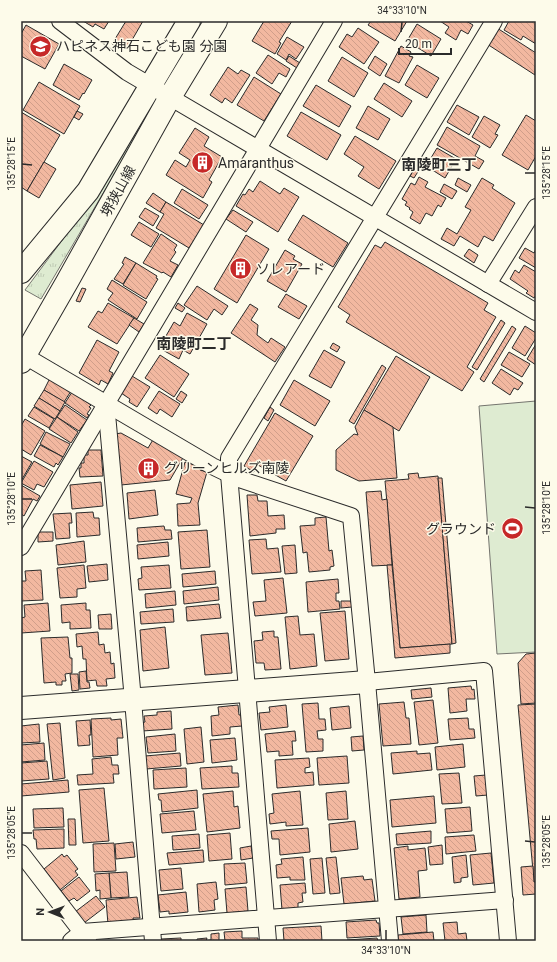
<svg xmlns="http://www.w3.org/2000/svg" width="557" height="962" viewBox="0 0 557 962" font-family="Roboto,'Noto Sans JP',sans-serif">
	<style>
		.grass { fill: url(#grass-tufts); stroke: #74746e }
		.garden { fill: #deebd1; stroke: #74746e }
		.building { fill: url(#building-back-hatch); stroke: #2b2b2b }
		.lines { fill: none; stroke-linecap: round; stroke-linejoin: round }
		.street-casing { stroke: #2b2b2b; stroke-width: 18 }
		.secondary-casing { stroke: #2b2b2b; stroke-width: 24 }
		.primary-casing { stroke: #2b2b2b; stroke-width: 24 }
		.street { stroke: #fdfbea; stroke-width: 16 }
		.secondary { stroke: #fdfbea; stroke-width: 22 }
		.primary { stroke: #fdfbea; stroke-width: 22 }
		.ticks { fill: none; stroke: #2b2b2b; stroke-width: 1.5 }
		.labels { text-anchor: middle; stroke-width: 3; stroke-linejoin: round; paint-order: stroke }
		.poi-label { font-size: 14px; fill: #2b2b2b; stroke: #fdfbea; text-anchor: start }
		.street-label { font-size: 14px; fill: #2b2b2b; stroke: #fdfbea }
		.neighbourhood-label { font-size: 15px; font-weight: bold; fill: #2b2b2b; stroke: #fdfbea }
		.neatline { fill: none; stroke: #2b2b2b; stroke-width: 1.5 }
		.ticks-label { font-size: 10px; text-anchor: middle; fill: #2b2b2b }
	</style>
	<defs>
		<pattern id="grass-tufts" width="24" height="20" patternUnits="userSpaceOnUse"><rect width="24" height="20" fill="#deebd1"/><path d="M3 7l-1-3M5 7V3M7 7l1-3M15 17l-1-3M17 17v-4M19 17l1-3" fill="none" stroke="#bfcab4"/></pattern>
		<pattern id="building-back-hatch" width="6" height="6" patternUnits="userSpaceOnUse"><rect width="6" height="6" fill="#f2b8a0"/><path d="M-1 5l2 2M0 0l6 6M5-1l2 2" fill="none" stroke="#d09e8a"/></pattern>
	</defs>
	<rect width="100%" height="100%" fill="#fdfbea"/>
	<!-- grass -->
	<path class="grass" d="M136,130L139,132L41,299L25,290L93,199Z"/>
	<!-- garden -->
	<path class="garden" d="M536,401V652L497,654L479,406Z"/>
	<!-- building -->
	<g class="building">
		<path d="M83,21H109L104,29L95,24L93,27Z"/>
		<path d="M126,21H143L128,47L125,46L123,50L112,44Z"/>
		<path d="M264,21H292L279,42L281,43L275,54L252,41Z"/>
		<path d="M371,21H407L395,41L368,25Z"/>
		<path d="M440,21H466L473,25L468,34L461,30L456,40L445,33L449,27Z"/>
		<path d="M509,21H536V44L523,36L521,40L504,30Z"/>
		<path d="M417,24L441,39L431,56L407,41Z"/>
		<path d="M26,25L59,44L45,69L21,56V34Z"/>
		<path d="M358,28L379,42L364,64L339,47L347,34L352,37Z"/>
		<path d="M497,28L536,53L535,75L487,44Z"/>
		<path d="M287,37L304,47L296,59L289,54L286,60L277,54Z"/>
		<path d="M401,46L411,52L409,56L413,57L399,83L385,76Z"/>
		<path d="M268,55L290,69L286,77L279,73L272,84L256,73Z"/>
		<path d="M289,56L300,63L297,68L286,61Z"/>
		<path d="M375,56L387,64L380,76L368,68Z"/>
		<path d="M342,57L368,73L354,97L328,81Z"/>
		<path d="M64,64L92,80L84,94L83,93L79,100L53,85Z"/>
		<path d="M417,65L439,78L427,98L405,85Z"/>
		<path d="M228,67L238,74L241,70L250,75L232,103L225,98L222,103L210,95Z"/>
		<path d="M254,77L281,94L264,121L237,105Z"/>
		<path d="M39,82L80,106L64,134L23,110Z"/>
		<path d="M384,83L412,101L402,117L374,99Z"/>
		<path d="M316,85L351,106L339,127L303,106Z"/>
		<path d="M457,105L479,117L469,135L447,122Z"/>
		<path d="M368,106L390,119L378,140L356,128Z"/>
		<path d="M77,111L83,114L79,120L74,117Z"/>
		<path d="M21,112L60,135L27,191L21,187Z"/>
		<path d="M301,112L341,135L327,160L287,136Z"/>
		<path d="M526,115L536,121V156L528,170L502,155Z"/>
		<path d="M484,116L500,125L495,134L498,135L490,148L472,137Z"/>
		<path d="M447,127L480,146L475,156L484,161L479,169L437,145Z"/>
		<path d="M195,128L209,137L204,146L222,157L209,180L212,182L203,198L166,175L175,160L186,167L190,160L179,153Z"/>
		<path d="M355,136L396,161L379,189L358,176L364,167L344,154Z"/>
		<path d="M437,148L456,159L445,178L426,166Z"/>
		<path d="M44,162L56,169L39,198L27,191Z"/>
		<path d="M415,168L419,170L414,178L410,176Z"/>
		<path d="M419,177L428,182L425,187L446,198L441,207L438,205L432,216L426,213L420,224L410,218L413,212L409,209L410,208L405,205L407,202L402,199L411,183L415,185Z"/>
		<path d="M458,178L471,185L467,192L455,185Z"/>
		<path d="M482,178L494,185L492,188L515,203L493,241L484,236L478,247L460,236L454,246L441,239L447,228L457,234L471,210L465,207Z"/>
		<path d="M260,181L280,194L284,188L299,197L278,232L236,206L243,194L245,195L249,189L253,192Z"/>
		<path d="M444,184L457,191L452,199L440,192Z"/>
		<path d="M182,189L208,205L199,219L174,203Z"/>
		<path d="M153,193L166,202L160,212L146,203Z"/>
		<path d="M166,202L204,225L189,248L156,228L164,214L160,212Z"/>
		<path d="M145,208L159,216L153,226L139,217Z"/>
		<path d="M233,210L253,222L246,232L226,219Z"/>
		<path d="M303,215L348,243L333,267L288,240Z"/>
		<path d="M139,222L159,234L151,247L131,235Z"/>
		<path d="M161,234L177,245L174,250L176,252L170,261L178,265L171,277L163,272L162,273L143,263Z"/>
		<path d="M246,235L269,249L237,303L214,289Z"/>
		<path d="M385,242L488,303L484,310L496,317L467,367L474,372L462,391L346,322L350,315L338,307L375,245L381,248Z"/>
		<path d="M525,248L534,253L536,249V268L519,258Z"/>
		<path d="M469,249L478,255L474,263L464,256Z"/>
		<path d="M285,250L295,256L293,259L302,264L286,292L267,281Z"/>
		<path d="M125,257L136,263L123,284L114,279L124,264L122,263Z"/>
		<path d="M136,263L157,276L156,278L158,279L146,299L123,285Z"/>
		<path d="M524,265L536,272V295L534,298L526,293L528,291L510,279L515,270L519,273Z"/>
		<path d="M112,280L147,302L137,319L108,300L113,293L107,289Z"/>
		<path d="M197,286L228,306L222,315L214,309L207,320L184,305Z"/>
		<path d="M82,288L86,289L80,302L76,301Z"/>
		<path d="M286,294L307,306L299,319L278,307Z"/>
		<path d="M108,303L134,318L117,344L88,327L98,311L102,313Z"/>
		<path d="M178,303L185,308L182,312L175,308Z"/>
		<path d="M250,304L258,309L251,320L258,325L257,335L268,343L271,338L285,347L275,362L231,333Z"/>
		<path d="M187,313L207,324L190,354L183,350L179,359L159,348L174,322L180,326Z"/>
		<path d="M134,318L144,324L139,332L129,325Z"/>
		<path d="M501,320L505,323L477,370L472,367Z"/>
		<path d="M512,326L516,329L484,382L480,379Z"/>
		<path d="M525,326L536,333V338L525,356L512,348Z"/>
		<path d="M97,340L119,352L109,371L113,373L108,384L101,380L99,385L79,373Z"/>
		<path d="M333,343L340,347L337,352L330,348Z"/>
		<path d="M536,344V365L527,359Z"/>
		<path d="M324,350L345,362L331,388L309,376Z"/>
		<path d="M509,352L530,364L522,377L501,365Z"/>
		<path d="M160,355L189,374L174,397L145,378Z"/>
		<path d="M396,356L430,377L399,431L364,410Z"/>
		<path d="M382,365L386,368L354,424L349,421Z"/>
		<path d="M501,369L523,383L518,390L514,388L510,395L492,383Z"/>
		<path d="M132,376L150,387L137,407L129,402L130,399L121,393Z"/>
		<path d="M49,380H53L71,391L64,402L44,390Z"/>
		<path d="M294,380L330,401L315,426L280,405Z"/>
		<path d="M44,390L65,402L60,411L39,398Z"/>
		<path d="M159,391L180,404L172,417L160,409L157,414L148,408Z"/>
		<path d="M181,391L187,395L182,403L176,399Z"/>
		<path d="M72,392L91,405L89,407L91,408L87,414L89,415L87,418L65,403Z"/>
		<path d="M39,398L60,411L55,419L34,406Z"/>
		<path d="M65,405L87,420L79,431L57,417Z"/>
		<path d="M34,407L54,419L49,428L28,416Z"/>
		<path d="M270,407L274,410L268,421L264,418Z"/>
		<path d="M364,410L393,427L397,478L359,481L336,470V450L354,434L358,435L355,427Z"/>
		<path d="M275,413L313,436L286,481L258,465L254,472L244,466Z"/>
		<path d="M57,417L78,432L71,443L49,429Z"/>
		<path d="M25,419L45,431L31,455L21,449V426Z"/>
		<path d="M46,432L70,444L63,457L40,444Z"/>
		<path d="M121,433L148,448L154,438L184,456L170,480L121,485L115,434Z"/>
		<path d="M40,445L63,457L58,465L56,463L54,467L34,456Z"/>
		<path d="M88,450H101L103,476L80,477L79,468H81V463H84V455H88Z"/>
		<path d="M21,456L32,462L21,481Z"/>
		<path d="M34,461L53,472L44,487L37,484L34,490L21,483Z"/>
		<path d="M185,462L201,467L200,470L207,472L198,503L200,525L178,526L177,504L190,503L192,498L176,494Z"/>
		<path d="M418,473L419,478L438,476L452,644L400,648L385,481L409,479L408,474Z"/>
		<path d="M438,478H442L456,643L452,644Z"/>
		<path d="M101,482L103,506L72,509L70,485Z"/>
		<path d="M21,485L40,496L37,501L33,499L24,516L21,514Z"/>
		<path d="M155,490L158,515L129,519L127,493Z"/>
		<path d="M381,491L382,500L387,499L392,565L372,566L366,492Z"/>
		<path d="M247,495H257L258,501H267L268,516L284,515L285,529H276V533L250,536Z"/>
		<path d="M93,512L94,518H99L100,535L77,537L76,513Z"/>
		<path d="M71,513L72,523H69L70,538L56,539L53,514Z"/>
		<path d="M326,517L329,551L332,550L334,566L330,567V570L309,572L307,552L303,553L300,526L315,525V518Z"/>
		<path d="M164,526L165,530H171L172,539L138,542L137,528Z"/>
		<path d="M207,530L210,567L181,569L178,532Z"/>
		<path d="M38,532H53V541L38,542Z"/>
		<path d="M266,539L267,549L278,548L281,572L252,574L249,540Z"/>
		<path d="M84,541L86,562L58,565L56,545Z"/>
		<path d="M168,542L169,556L138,559L137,545Z"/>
		<path d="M295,545L297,573L285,574L282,546Z"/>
		<path d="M107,564L108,580L89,582L87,566Z"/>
		<path d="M84,565L86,588L77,589V597L60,598L57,568Z"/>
		<path d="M169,565L171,588L139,590L138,579L142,578L141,567Z"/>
		<path d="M387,565H392L400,648L450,644V653L395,658Z"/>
		<path d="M41,570L43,600L21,601V581H26L25,571Z"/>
		<path d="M215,571L216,584L183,587L182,574Z"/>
		<path d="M283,578L287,613L255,616L253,602L266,601L264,580Z"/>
		<path d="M338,579L339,593H336V601H339L340,609L308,612L306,582Z"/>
		<path d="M218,587L219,600L184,604L183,591Z"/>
		<path d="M175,591L176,605L146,608L145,594Z"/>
		<path d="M341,601H351L352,607L341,608Z"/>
		<path d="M48,603L50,631L21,633V618L25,617L24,605Z"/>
		<path d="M86,603V610H90L91,628L70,629V622L62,623L61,605Z"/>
		<path d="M219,604L221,618L187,621L186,607Z"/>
		<path d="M173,609L174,622L141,624L140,612Z"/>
		<path d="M345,611L349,659L325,661L320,613Z"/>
		<path d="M111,614L112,629H99L98,615Z"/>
		<path d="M298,616L300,635L314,634L317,666L290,669L285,617Z"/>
		<path d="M165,627L169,668L143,671L140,630Z"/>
		<path d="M274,631V637H278L281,669L265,670L264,663H256L254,641L263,640L262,632Z"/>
		<path d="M98,632L99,645L104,644L105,653L110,652L111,664L114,663L115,678L106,679L107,686H97L96,680L87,681L86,659H83L82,646L77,647L76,634Z"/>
		<path d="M228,633L232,673L205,675L201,635Z"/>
		<path d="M68,637L70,658H72V673L65,674L66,681H62V685H56V682L44,683L41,638Z"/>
		<path d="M536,653V703L521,704L518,663L526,654Z"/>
		<path d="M86,671L87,682H89L90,688L80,689L79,672Z"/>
		<path d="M70,674H78L79,690L72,691Z"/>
		<path d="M471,686L472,690L474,689L475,699H466L467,711L450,713L448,688Z"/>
		<path d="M431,688L432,697L412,699L411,690Z"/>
		<path d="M433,700L438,743L419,745L414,702Z"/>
		<path d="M404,702L406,718H409L411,744L383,746L379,704Z"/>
		<path d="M318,703L319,719H325L326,730L317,731L318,739H323V751L306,752L302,704Z"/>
		<path d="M536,704V882H534L518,705Z"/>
		<path d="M238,705L239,715H241L242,726L230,727V734L212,736L211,716L219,715L218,707Z"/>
		<path d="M286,705L288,727L261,730L259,713L270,712L269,707Z"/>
		<path d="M349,706L351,728L332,730L330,708Z"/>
		<path d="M171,711L172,729L142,731L141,723L145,722L144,716L157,715V712Z"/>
		<path d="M111,718V720L121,719L123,738H117L118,755L93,757L91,719Z"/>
		<path d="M468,718L469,729H474L475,738L450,740L448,719Z"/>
		<path d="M90,720L91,735H89L90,745L78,746L76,721Z"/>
		<path d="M60,723L65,778L53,780L47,724Z"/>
		<path d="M39,724L40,742L21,743V726Z"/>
		<path d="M201,727L204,762L187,764L184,729Z"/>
		<path d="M295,731L296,741H292L293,755L279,756V751L267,752L265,734Z"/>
		<path d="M175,734L176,751L148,753L146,737Z"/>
		<path d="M363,736L364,750L352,751L351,737Z"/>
		<path d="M235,738L237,760L212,763L210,740Z"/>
		<path d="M44,743L45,760L21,762V745Z"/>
		<path d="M463,744L465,767L437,770L435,747Z"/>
		<path d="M417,751V754L430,753L432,770L393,774L391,753Z"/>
		<path d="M180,753L181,766L146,769L145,756Z"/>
		<path d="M347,756L349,783L319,785L317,758Z"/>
		<path d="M111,757L112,765H118L119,774H113L114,783L78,785L77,775L93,774L92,759Z"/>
		<path d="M309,758L310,767L305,768V773L313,772L314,785L277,788L275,760Z"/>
		<path d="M47,761L49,779L21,781V763Z"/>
		<path d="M232,766V773H238L239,787L202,789L200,768Z"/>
		<path d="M186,768L187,787L154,789L153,770Z"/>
		<path d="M459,773L462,803L442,804L439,774Z"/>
		<path d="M486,775L488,795L476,796L474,776Z"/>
		<path d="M68,780L69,792L21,796V784Z"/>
		<path d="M104,788L109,841L83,843L79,790Z"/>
		<path d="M197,790L198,808L162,812L161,800H159L158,794Z"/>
		<path d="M233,791L234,807L238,806L240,828L207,832L203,794Z"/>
		<path d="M300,791L303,825L286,826V822L270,824L269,814L274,813L272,794Z"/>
		<path d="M346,791L348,819L328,820L326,793Z"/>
		<path d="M434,796L436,823L392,827L390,800Z"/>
		<path d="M470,807L472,831L447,833L445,809Z"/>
		<path d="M63,808L64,827L34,828L33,809Z"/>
		<path d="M194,811L196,830L162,833L160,814Z"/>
		<path d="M68,819H75L76,845H69Z"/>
		<path d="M355,821L358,849L331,852L329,824Z"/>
		<path d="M308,828L310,852L280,855L279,839H272L271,831Z"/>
		<path d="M64,829V848L37,849L36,839H34L33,830Z"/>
		<path d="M431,831V843L397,845L396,834Z"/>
		<path d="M230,833L232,859L209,861L207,835Z"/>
		<path d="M199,834L200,848L173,850L172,836Z"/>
		<path d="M474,835L476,851L446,854L445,837Z"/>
		<path d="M133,842L135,857L116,859L115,844Z"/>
		<path d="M114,843L116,871L94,872L93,844Z"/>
		<path d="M442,845L443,864L430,865L428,847Z"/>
		<path d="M251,846L253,858L241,860L240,848Z"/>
		<path d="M408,846V850L425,848L427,870L418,871L420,897L399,899L394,848Z"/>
		<path d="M203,850L204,862L169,865L167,853Z"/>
		<path d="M491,853L494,883L473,885L470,855Z"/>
		<path d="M62,854L64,857L67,855L78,869L75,871L78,875L60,890L44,869Z"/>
		<path d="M466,855L468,877L461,878V882L454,883L452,857Z"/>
		<path d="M303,857L305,880H290V877L277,878L276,865L282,864L281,859Z"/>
		<path d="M336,857L340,893L330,894L326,858Z"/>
		<path d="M322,858L325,893L313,894L310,859Z"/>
		<path d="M245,863L247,883L225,885L224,864Z"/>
		<path d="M533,866L534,882H536V894L523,895L521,867Z"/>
		<path d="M181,868L183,889L161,891L159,870Z"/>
		<path d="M127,872L129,897L111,898L109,873Z"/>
		<path d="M109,873L111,898L100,899V890L96,891L95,874Z"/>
		<path d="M363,876L364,880L372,879L375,901L344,904L341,878Z"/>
		<path d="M79,877L90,891L77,901L74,898L69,901L61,891Z"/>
		<path d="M216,882L218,899L214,900L215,910L199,912L197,884Z"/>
		<path d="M305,883L306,893H302L303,902L298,903V908L282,910L280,885Z"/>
		<path d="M246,887L248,911L227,913L225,889Z"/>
		<path d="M186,892L188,912L169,914V911L160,912L158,895Z"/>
		<path d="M96,896L105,907L84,923L75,912Z"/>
		<path d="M137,897L140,918H133L134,922L108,924L106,900Z"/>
		<path d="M426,915L427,932L403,934L401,917Z"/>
		<path d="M376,920L377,923H379L380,936L347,938L346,922Z"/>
		<path d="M457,922L458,934L466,933L467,941H445L443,923Z"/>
		<path d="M321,926L322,941H284L283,928Z"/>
		<path d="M242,931V938H258V941H225L224,932Z"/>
		<path d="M433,932L434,941H398V935Z"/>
		<path d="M219,933V941H197V939L207,938L206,941L211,940V934Z"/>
		<path d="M181,938V941H161V939Z"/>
		<path d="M377,938L378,941H380H347V940Z"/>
	</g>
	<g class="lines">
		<defs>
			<g id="street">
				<path d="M60,21L127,72L536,312"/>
				<path d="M488,284L536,207"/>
				<path d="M25,356L212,466L239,479L351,516L367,682L390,941"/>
				<path d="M106,403L133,700L153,941"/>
				<path d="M21,547L334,21"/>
				<path d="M367,682L484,671L508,941"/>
				<path d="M21,853L88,940"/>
				<path d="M71,941L82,932L505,900"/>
				<path d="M268,941L229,474V458L494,21"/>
			</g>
			<path id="secondary" d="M21,708L367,682"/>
			<g id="primary">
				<path d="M21,272L88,191L189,21"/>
				<path d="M21,362L67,282L170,97L216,21"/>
			</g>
		</defs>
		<!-- street casing -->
		<use href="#street" class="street-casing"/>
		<!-- secondary casing -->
		<use href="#secondary" class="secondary-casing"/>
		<!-- primary casing -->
		<use href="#primary" class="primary-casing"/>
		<!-- street -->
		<use href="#street" class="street"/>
		<!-- secondary -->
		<use href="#secondary" class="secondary"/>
		<!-- primary -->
		<use href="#primary" class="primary"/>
	</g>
	<!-- ticks -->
	<path class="ticks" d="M401,32L402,22M22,164L32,165M525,173H535M22,499H32M525,507L535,508M22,833H32M525,841L535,842M386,940V930"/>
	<!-- icons -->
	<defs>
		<symbol id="school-disc" viewBox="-11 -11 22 22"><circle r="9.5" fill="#c62828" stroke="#fdfbea"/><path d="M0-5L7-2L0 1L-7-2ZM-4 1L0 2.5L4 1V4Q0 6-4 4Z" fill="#fff"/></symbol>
		<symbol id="building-disc" viewBox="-11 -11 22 22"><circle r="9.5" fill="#c62828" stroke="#fdfbea"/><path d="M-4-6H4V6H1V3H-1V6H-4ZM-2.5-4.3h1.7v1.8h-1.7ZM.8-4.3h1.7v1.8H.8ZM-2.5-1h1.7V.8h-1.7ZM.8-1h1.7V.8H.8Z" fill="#fff"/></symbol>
		<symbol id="stadium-disc" viewBox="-11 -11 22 22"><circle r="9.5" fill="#c62828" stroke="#fdfbea"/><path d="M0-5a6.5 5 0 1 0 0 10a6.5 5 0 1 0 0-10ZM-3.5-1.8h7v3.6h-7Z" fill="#fff"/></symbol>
	</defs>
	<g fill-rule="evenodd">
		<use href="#school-disc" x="28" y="34" width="25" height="25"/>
		<use href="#building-disc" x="190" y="150" width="25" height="25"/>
		<use href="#building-disc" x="228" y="256" width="25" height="25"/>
		<use href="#building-disc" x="136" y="456" width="25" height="25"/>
		<use href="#stadium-disc" x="500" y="516" width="25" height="25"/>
	</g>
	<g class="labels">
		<!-- poi labels -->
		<g class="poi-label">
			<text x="56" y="51">ハピネス神石こども園 分園</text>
			<text x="218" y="168">Amaranthus</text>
			<text x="256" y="274">ソレアード</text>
			<text x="164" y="473">グリーンヒルズ南陵</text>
			<text x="496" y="534" text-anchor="end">グラウンド</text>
		</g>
		<!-- street labels -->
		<g class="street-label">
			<text transform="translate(118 191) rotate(-61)" y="5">堺狭山線</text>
		</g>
		<!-- neighbourhood labels -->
		<g class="neighbourhood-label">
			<text x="439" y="170">南陵町三丁</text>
			<text x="194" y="349">南陵町二丁</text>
		</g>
	</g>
	<!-- border -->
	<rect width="557" height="962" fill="none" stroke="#fdfbea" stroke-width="44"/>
	<!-- north arrow -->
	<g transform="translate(50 912) rotate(271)" stroke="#fdfbea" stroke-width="3" paint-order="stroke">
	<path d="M0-3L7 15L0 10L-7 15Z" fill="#2b2b2b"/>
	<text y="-6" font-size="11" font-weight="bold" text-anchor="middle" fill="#2b2b2b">N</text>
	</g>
	<!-- scale -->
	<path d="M399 48v6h52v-6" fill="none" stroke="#2b2b2b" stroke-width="2"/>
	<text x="405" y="48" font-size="12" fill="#2b2b2b" stroke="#fdfbea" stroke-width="3" paint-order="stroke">20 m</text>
	<rect x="22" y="22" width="513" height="918" class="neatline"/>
	<g class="ticks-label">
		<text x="402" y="14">34°33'10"N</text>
		<text transform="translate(11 164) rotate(-90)" y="4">135°28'15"E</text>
		<text transform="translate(546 173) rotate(-90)" y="4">135°28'15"E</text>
		<text transform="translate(11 499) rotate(-90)" y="4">135°28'10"E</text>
		<text transform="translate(546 508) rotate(-90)" y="4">135°28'10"E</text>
		<text transform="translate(11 833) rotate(-90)" y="4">135°28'05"E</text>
		<text transform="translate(546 842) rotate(-90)" y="4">135°28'05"E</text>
		<text x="386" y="954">34°33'10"N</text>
	</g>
</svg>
